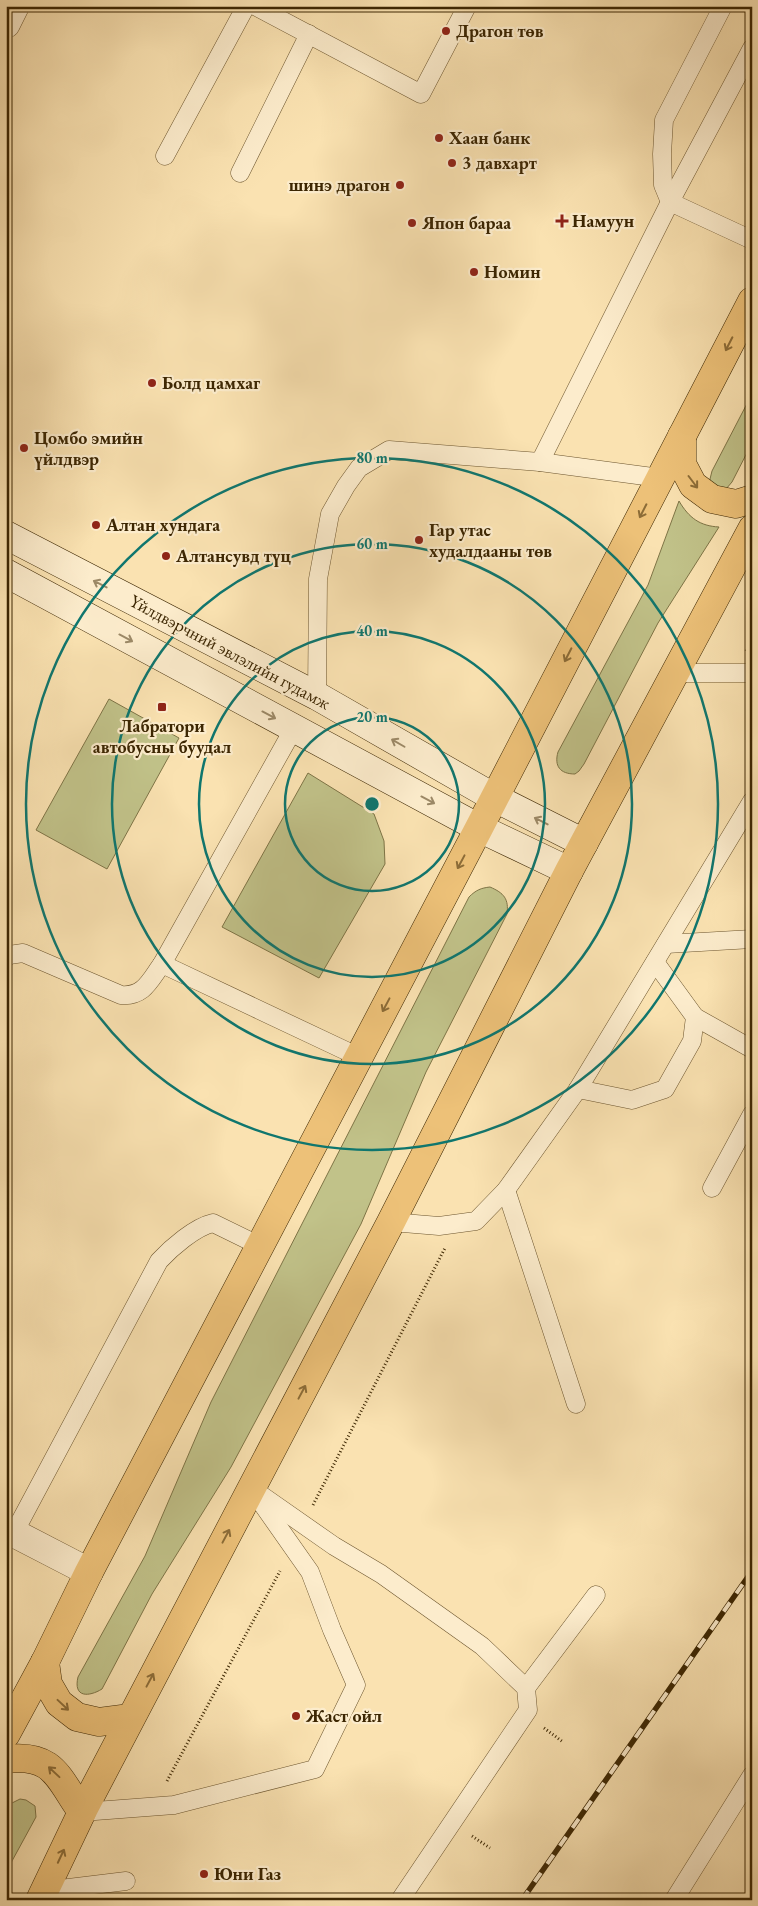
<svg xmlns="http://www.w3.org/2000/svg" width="758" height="1906" viewBox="0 0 758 1906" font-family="'EB Garamond',serif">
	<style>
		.green { fill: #c1c289; stroke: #7e7446 }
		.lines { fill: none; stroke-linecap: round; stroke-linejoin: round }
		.lane-casing { stroke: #6c552e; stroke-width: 19 }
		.street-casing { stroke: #6c552e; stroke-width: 29 }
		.secondary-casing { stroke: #3c2602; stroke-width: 29 }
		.highway-casing { stroke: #3c2602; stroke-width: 29 }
		.path { stroke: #3c2602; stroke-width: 3; stroke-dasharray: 1 2.5; stroke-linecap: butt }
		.lane { stroke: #fceccc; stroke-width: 18 }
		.street { stroke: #fceccc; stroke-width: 28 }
		.secondary { stroke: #fceccc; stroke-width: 28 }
		.highway { stroke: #edc178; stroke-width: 28 }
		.rail-casing { stroke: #3c2602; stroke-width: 5.5 }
		.rail { stroke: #fceccc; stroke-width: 4; stroke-dasharray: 11; stroke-linecap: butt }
		.oneway { stroke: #8c6c37 }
		.oneway2 { stroke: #9c8967 }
		.ring { fill: none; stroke: #0f766e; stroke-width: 2.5 }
		.poi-dot { fill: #8f2418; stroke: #fceccc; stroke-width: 2 }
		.labels { text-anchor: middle; stroke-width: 4.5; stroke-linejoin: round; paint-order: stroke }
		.poi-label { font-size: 18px; font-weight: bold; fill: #3c2602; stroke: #fceccc; text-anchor: start }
		.street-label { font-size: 18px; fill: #3c2602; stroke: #fceccc }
		.centre { fill: #0f766e; stroke: #fceccc; stroke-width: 2.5 }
		.ring-label { font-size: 15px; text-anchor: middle; font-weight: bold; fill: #0f766e; stroke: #fceccc; stroke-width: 4.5; stroke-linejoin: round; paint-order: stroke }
	</style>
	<rect width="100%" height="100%" fill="#fae2b1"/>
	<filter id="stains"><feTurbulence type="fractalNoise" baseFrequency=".004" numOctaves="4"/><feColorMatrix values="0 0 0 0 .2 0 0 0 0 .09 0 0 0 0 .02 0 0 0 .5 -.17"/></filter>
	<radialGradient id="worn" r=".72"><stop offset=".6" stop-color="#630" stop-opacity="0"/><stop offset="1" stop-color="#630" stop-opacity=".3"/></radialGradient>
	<!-- green -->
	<g class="green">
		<path d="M752,394V443L732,482L726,489L711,486L710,479L712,471Z"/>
		<path d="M679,501C689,518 700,526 719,527L658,623L584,764L579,771L575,774C560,774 554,766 558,752L648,585Z"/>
		<path d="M109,699L179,738L107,869L36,830Z"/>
		<path d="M308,773L374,814L384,841L385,864L319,978L222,927Z"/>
		<path d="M490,887C504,893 509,899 507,914L426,1072L361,1224L231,1467L152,1594L102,1689C89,1697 73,1698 78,1677L145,1556L211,1402L469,897C476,890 481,888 490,887Z"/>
		<path d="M20,1799L26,1800L35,1806L36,1817L6,1872V1811L10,1804Z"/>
	</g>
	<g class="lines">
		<defs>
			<g id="lane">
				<path d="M255,6L421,94L467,6"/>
				<path d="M723,6L664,120L662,154L663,185L670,202L752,240"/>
				<path d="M165,156L246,6"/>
				<path d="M240,173L309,34"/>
				<path d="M540,462L660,478"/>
				<path d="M675,673H752"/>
				<path d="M317,696L318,579L330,514L346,486L359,468L389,450L540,462L670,202L752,48"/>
				<path d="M666,944L752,939"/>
				<path d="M6,958L9,955L23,953L121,995C144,997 150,980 162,964L359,1057"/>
				<path d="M162,964L294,728"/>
				<path d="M695,1017L752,1049"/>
				<path d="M578,1089L632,1100L665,1089L692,1041L695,1017L655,962"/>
				<path d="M712,1188L752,1114"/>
				<path d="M506,1190L576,1404"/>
				<path d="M391,1222L439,1226L476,1221L506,1190L578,1089L752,801"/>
				<path d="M251,1488L334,1546L381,1574L482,1646L526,1688L528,1710L400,1900"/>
				<path d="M14,1533L159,1261C171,1248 195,1227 213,1223L260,1246"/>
				<path d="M526,1688L596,1595"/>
				<path d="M82,1812L174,1805L315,1769L356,1685L332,1630L310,1572L258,1498"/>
				<path d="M44,1891L126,1881"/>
				<path d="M674,1900L752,1775"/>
			</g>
			<g id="street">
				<path d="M6,24L15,6"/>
				<path d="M6,1529L89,1572"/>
			</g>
			<g id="secondary">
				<path d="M6,535L317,696L495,798L584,843"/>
				<path d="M6,573L479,828L569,871"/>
			</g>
			<g id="highway">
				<path d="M682,436V464L693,485L712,499L736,504L752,499"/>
				<path d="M45,1662L48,1684L59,1703L77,1717L99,1722L130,1718"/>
				<path d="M6,1734L45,1662L89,1572L479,828L752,301"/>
				<path d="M6,1759C54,1753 58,1778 82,1812"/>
				<path d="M40,1900L82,1812L391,1222L569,871L752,529"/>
			</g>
		</defs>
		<!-- lane casing -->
		<use href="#lane" class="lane-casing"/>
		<!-- street casing -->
		<use href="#street" class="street-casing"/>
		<!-- secondary casing -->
		<use href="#secondary" class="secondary-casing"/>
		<!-- highway casing -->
		<use href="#highway" class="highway-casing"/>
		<!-- path -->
		<g class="path">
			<path d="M746,651L752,640"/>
			<path d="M313,1505L445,1248"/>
			<path d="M544,1728L563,1742"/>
			<path d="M167,1781L280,1571"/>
			<path d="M472,1836L490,1848"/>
		</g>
		<!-- lane -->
		<use href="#lane" class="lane"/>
		<!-- street -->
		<use href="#street" class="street"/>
		<!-- secondary -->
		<use href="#secondary" class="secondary"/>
		<!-- highway -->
		<use href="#highway" class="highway"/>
		<defs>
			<path id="rail" d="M522,1900L752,1571"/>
		</defs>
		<!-- rail casing -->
		<use href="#rail" class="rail-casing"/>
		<!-- rail -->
		<use href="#rail" class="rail"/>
	</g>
	<!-- one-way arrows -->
	<defs><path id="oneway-shaft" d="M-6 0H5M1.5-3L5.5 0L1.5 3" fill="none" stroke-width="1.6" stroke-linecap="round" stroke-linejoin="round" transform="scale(1.25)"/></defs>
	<g class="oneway">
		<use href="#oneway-shaft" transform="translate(729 344) rotate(117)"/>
		<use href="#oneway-shaft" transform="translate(693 482) rotate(53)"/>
		<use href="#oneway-shaft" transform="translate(643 511) rotate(117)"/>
		<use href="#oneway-shaft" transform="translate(568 655) rotate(117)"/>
		<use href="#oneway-shaft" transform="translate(461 862) rotate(118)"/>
		<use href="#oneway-shaft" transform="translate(386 1005) rotate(118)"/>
		<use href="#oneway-shaft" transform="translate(302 1392) rotate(-62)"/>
		<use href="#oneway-shaft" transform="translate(226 1536) rotate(-62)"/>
		<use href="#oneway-shaft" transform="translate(150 1680) rotate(-62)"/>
		<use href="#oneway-shaft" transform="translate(63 1705) rotate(43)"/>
		<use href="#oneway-shaft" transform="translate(54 1772) rotate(-137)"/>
		<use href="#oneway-shaft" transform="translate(61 1856) rotate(-65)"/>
	</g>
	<g class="oneway2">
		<use href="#oneway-shaft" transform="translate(100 584) rotate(-153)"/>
		<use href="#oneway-shaft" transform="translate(126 638) rotate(28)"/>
		<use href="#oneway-shaft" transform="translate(269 715) rotate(28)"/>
		<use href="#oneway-shaft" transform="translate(398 743) rotate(-150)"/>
		<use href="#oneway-shaft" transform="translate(428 800) rotate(28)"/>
		<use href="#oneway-shaft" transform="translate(541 821) rotate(-153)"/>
	</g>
	<!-- distance rings -->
	<g class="ring">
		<circle cx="372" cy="804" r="87"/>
		<circle cx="372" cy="804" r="173"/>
		<circle cx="372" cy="804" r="260"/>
		<circle cx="372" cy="804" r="346"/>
	</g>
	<!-- markers -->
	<g class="poi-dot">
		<circle cx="446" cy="31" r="5"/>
		<circle cx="439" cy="138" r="5"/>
		<circle cx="452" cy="163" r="5"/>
		<circle cx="400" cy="185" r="5"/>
		<path d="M559.5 213.5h5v5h5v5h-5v5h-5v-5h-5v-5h5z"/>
		<circle cx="412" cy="223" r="5"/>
		<circle cx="474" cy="272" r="5"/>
		<circle cx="152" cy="383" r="5"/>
		<circle cx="24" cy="448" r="5"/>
		<circle cx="96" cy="525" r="5"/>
		<circle cx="419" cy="540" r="5"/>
		<circle cx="166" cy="556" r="5"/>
		<rect x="157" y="702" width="10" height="10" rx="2.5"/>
		<circle cx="296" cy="1716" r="5"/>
		<circle cx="204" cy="1874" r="5"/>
	</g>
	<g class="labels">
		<!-- poi labels -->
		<g class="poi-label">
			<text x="456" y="37">Драгон төв</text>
			<text x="449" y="144">Хаан банк</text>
			<text x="462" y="169">3 давхарт</text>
			<text x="390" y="191" text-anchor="end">шинэ драгон</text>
			<text x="572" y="227">Намуун</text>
			<text x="422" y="229">Япон бараа</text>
			<text x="484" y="278">Номин</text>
			<text x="162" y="389">Болд цамхаг</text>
			<text x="34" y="444">Цомбо эмийн<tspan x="34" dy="21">үйлдвэр</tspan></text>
			<text x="106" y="531">Алтан хундага</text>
			<text x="429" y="536">Гар утас<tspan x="429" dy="21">худалдааны төв</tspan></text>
			<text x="176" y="562">Алтансувд түц</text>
			<text x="162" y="732" text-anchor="middle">Лабратори<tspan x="162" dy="21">автобусны буудал</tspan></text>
			<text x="306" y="1722">Жаст ойл</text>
			<text x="214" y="1880">Юни Газ</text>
		</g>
		<!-- street labels -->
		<g class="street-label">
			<text transform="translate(230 652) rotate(28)" y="6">Үйлдвэрчний эвлэлийн гудамж</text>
		</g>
	</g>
	<circle cx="372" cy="804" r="8" class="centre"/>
	<g class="ring-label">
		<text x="372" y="463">80 m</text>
		<text x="372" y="549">60 m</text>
		<text x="372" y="636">40 m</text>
		<text x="372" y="722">20 m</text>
	</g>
	<!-- margin -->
	<rect width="758" height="1906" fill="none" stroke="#fae2b1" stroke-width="25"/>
	<rect x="8" y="8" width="743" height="1891" fill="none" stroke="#3c2602" stroke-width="2.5"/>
	<rect x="12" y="12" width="733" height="1881" fill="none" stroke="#3c2602"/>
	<rect width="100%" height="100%" filter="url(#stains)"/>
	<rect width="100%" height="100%" fill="url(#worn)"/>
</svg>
